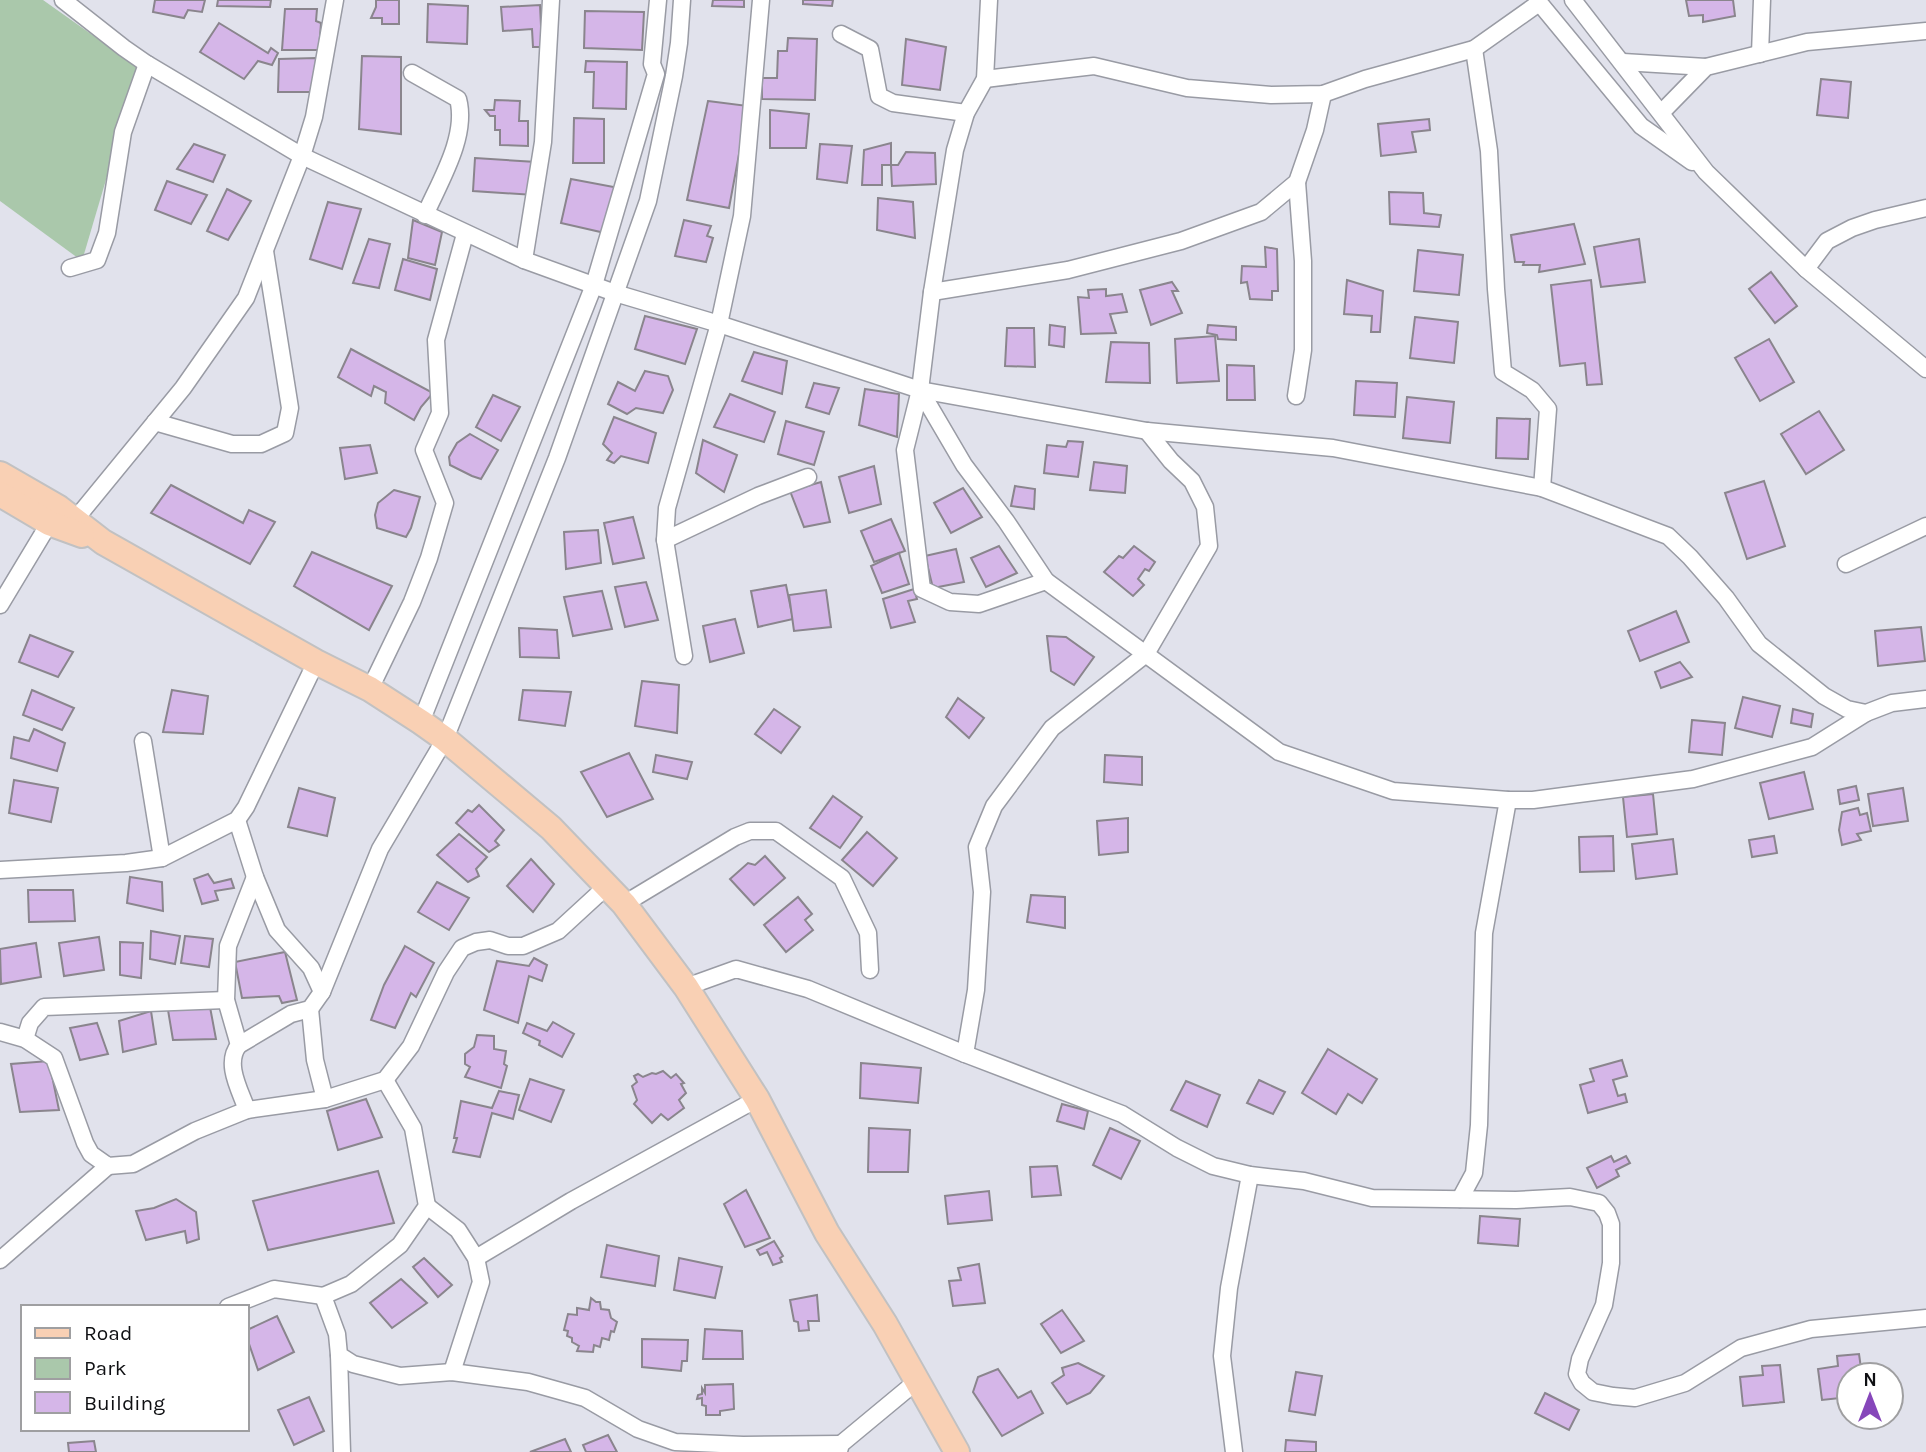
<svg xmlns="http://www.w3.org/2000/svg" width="1926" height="1452" viewBox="0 0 1926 1452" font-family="Karla,sans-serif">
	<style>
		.green { fill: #aac8ab }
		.building { fill: #d5b6e8; stroke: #8a858d; stroke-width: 2 }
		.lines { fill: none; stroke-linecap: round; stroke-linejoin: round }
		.minor-casing { stroke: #999ba4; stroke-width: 19 }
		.primary-casing { stroke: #c1c1c2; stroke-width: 28 }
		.minor { stroke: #fff; stroke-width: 16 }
		.primary { stroke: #f9d0b4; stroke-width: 24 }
	</style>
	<rect width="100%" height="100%" fill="#e1e2ec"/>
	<!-- green -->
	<path class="green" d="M0,0H43L139,68L82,261L0,201Z"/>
	<!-- building -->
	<g class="building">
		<path d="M155,0H205L202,12L188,10L184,18L153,12Z"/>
		<path d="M218,0H271L270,7L217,6Z"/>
		<path d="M376,0H399V24H382V18H371L376,7Z"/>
		<path d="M713,0H744V7L712,6Z"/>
		<path d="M803,0H833L832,6L803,4Z"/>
		<path d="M1686,0H1733L1735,16L1703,22V15L1689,16Z"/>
		<path d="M428,4L468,6L467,44L427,42Z"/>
		<path d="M540,5L542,47H533L532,29L503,31L501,7Z"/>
		<path d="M285,9H317L316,21L321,23L319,50H282Z"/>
		<path d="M585,11L644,12L642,50L584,48Z"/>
		<path d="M219,23L268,53L271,48L278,53L272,65L258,61L244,79L200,52Z"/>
		<path d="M788,38L817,39L815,100L762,99V78H777L778,51H787Z"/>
		<path d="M906,39L946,47L940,90L902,85Z"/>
		<path d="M362,56L401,57V134L359,129Z"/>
		<path d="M316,58L315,92H278L279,59Z"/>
		<path d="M586,61L627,62L626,109L593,108L594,72H585Z"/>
		<path d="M1821,79L1851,82L1848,118L1817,115Z"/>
		<path d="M495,100L520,101L519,121H528V146L500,145V130H495V116H490L485,110H494Z"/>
		<path d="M708,101L748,106L729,208L687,200Z"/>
		<path d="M770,110L809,114L806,148H770Z"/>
		<path d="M574,118L604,119V163H573Z"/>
		<path d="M1429,119L1430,130L1412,132L1416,152L1381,156L1378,124Z"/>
		<path d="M891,143V165H882V185H862L864,150Z"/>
		<path d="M194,144L225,155L213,182L177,169Z"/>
		<path d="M820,144L852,146L847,183L817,179Z"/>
		<path d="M906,152L935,153L936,184L892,186L891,165H898Z"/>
		<path d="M475,158L536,162L534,195L473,191Z"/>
		<path d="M571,179L619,188L605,233L561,223Z"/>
		<path d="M167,181L207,195L191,224L155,210Z"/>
		<path d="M227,189L251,201L228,240L207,231Z"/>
		<path d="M1389,192L1423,193L1424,213L1441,215L1439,227L1390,224Z"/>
		<path d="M878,198L913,202L915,238L877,230Z"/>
		<path d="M328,202L361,209L342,269L310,259Z"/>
		<path d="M413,220L442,232L435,265L408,258Z"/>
		<path d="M684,220L711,226L707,236L713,238L706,262L675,256Z"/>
		<path d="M1574,224L1585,264L1539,272L1540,265H1523L1524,262H1515L1511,235Z"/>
		<path d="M369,239L390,244L379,288L353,283Z"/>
		<path d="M1639,239L1645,282L1601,287L1594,247Z"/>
		<path d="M1265,247L1277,249L1278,291H1272V300L1250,299L1247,282L1241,283L1242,266L1266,267Z"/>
		<path d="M1418,250L1463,255L1459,295L1414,291Z"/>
		<path d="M403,259L437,269L430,300L395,290Z"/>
		<path d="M1771,272L1797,306L1775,323L1749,289Z"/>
		<path d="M1347,280L1383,291L1380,332H1371L1372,316L1344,314Z"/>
		<path d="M1591,280L1602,384L1587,385L1585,363L1560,366L1551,285Z"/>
		<path d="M1172,282L1178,291H1172L1182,313L1151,325L1140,290Z"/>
		<path d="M1106,289V296L1122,294L1127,312L1110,314L1116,333L1081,334L1078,297L1089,298L1088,290Z"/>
		<path d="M645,316L697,329L685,364L635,349Z"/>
		<path d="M1415,317L1458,322L1454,363L1410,358Z"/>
		<path d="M1050,325L1065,327L1064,347L1049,345Z"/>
		<path d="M1208,325L1236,327V340L1218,339L1217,335L1207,333Z"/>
		<path d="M1007,328H1034L1035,367L1005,366Z"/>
		<path d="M1215,336L1219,381L1177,383L1175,339Z"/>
		<path d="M1769,339L1794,382L1760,401L1735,358Z"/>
		<path d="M1111,342L1149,343L1150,383L1106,382Z"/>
		<path d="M351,349L433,393L421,407L414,420L385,403L386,392L374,386L371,396L338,377Z"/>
		<path d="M754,352L787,361L782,394L742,381Z"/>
		<path d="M1227,365L1254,366L1255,400H1227Z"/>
		<path d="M645,371L668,376L673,390L663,413L636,408L627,414L608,404L618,382L635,391Z"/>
		<path d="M1356,381L1397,383L1395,417L1354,415Z"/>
		<path d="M814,383L839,388L829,414L806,407Z"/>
		<path d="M865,389L899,394L897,437L859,425Z"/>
		<path d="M730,394L775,412L764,442L714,427Z"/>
		<path d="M493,395L520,407L501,441L476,427Z"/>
		<path d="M1407,397L1454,402L1450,443L1403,438Z"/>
		<path d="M1819,411L1844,450L1806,474L1781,434Z"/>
		<path d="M614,417L656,433L648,463L621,456L614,463L607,460L612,453L603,444Z"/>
		<path d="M1497,418L1530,419L1528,459L1496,458Z"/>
		<path d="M786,421L824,432L814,465L778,454Z"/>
		<path d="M470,434L498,450L481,479L472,476L450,465L449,457L457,443Z"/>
		<path d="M703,440L737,455L724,492L696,473Z"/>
		<path d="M1068,441L1083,442L1078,477L1044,473L1047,445L1066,447Z"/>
		<path d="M370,445L377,473L345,479L340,448Z"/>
		<path d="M1094,462L1127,466L1125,493L1090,490Z"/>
		<path d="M874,466L881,504L849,513L839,477Z"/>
		<path d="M1764,481L1785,546L1747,559L1725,493Z"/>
		<path d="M821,482L830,522L804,527L790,491Z"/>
		<path d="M171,485L243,523L249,510L275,522L250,564L151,513Z"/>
		<path d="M1015,486L1035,489L1034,509L1011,506Z"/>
		<path d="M963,488L982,517L951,533L934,503Z"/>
		<path d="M394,490L420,497L411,528L406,537L377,528L375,515L378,503Z"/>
		<path d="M633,517L644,558L613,564L604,523Z"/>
		<path d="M891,519L905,551L874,562L861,531Z"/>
		<path d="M598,530L601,563L566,569L564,532Z"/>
		<path d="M999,546L1017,573L986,587L971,558Z"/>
		<path d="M1134,546L1155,562L1149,571L1145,569L1138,579L1144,585L1133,596L1104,572L1119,556L1123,558Z"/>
		<path d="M956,549L964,582L933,588L925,556Z"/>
		<path d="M312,552L392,586L369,630L294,586Z"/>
		<path d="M899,553L909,584L882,593L871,566Z"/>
		<path d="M646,582L658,620L625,627L615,587Z"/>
		<path d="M786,585L793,619L758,627L751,591Z"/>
		<path d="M914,589L917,599L908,601L915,622L891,628L883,599Z"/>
		<path d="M826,590L831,627L794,631L789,595Z"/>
		<path d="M602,591L612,629L573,636L564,597Z"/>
		<path d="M1676,611L1689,642L1640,661L1628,631Z"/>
		<path d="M735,619L744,653L710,662L703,626Z"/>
		<path d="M1921,627L1925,661L1878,666L1875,631Z"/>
		<path d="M519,628L557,630L559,658L520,657Z"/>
		<path d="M30,635L73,652L58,677L19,662Z"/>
		<path d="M1047,636L1066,637L1094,657L1074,685L1051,671Z"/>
		<path d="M1680,662L1692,677L1661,688L1655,672Z"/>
		<path d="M642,681L679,685L677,733L635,726Z"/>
		<path d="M32,690L74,708L62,730L23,715Z"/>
		<path d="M172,690L208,696L203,734L163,732Z"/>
		<path d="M523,690L571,692L565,726L519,720Z"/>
		<path d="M1743,697L1780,706L1772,737L1735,728Z"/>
		<path d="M958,698L984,718L969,738L946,717Z"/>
		<path d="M774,709L800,727L781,753L755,734Z"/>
		<path d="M1793,709L1813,714L1811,727L1791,723Z"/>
		<path d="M1692,720L1725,723L1722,755L1689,752Z"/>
		<path d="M34,729L65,743L57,771L11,758L14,737L29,741Z"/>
		<path d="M629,753L653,799L607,817L581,772Z"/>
		<path d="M656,755L692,762L687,779L653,772Z"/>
		<path d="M1105,755L1142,757V785L1104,782Z"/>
		<path d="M1804,772L1813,809L1769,819L1760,783Z"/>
		<path d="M14,780L58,788L51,822L9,813Z"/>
		<path d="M1856,786L1859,800L1840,804L1838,790Z"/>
		<path d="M299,788L335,798L327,836L288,827Z"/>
		<path d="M1903,788L1908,821L1873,826L1868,794Z"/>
		<path d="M1653,794L1657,834L1627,837L1623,797Z"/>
		<path d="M833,796L862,817L840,848L810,828Z"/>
		<path d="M479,805L504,830L495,841L499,845L489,852L456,823L468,810L472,812Z"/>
		<path d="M1858,808L1860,815L1867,813L1871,831L1857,834L1861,840L1842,845L1839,830L1842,812Z"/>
		<path d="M1128,818V852L1099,855L1097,821Z"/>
		<path d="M867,832L897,858L873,886L842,860Z"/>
		<path d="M459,834L487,857L476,869L479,876L468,882L437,855Z"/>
		<path d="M1613,836L1614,871L1580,872L1579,837Z"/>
		<path d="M1774,836L1777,853L1752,857L1749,840Z"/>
		<path d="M1673,839L1677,874L1636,879L1632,844Z"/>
		<path d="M765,856L785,878L754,905L730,879L748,863L755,865Z"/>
		<path d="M531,859L554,884L533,912L507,886Z"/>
		<path d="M208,874L214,883L231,879L234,888L215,891L218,900L202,904L194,879Z"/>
		<path d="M130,877L162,882L163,911L127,903Z"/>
		<path d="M437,882L469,898L449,930L418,912Z"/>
		<path d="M28,890H73L75,921L29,922Z"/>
		<path d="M1031,895L1065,897V928L1027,922Z"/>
		<path d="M798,897L812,914L805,920L813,930L786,952L764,925Z"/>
		<path d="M151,931L180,936L175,964L150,959Z"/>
		<path d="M185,936L213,939L209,967L181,963Z"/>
		<path d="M99,937L104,970L64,976L59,943Z"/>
		<path d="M120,942L143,943L141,978L120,975Z"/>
		<path d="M36,943L41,977L1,984L0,949Z"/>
		<path d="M405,946L434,963L416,997L411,993L395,1028L371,1020L384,985Z"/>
		<path d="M285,952L297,1000L282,1003L279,996L242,998L235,962Z"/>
		<path d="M534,958L547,965L542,981L529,976L518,1023L484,1010L497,961L529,966Z"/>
		<path d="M210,1007L216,1039L173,1040L168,1010Z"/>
		<path d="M151,1011L156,1044L123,1052L119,1021Z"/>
		<path d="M553,1022L574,1034L562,1057L539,1045L540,1041L523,1033L527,1023L547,1031Z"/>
		<path d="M97,1023L108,1054L80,1060L70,1028Z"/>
		<path d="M477,1035L494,1036V1049L506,1051L504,1064L507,1066L501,1088L465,1077L470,1067L465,1064V1054L474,1047Z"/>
		<path d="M1328,1049L1377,1079L1362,1103L1348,1094L1336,1114L1302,1093Z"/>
		<path d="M1622,1060L1627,1076L1613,1080L1618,1096L1625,1094L1627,1102L1588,1113L1580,1085L1594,1081L1590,1069Z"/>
		<path d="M49,1061L59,1110L20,1112L11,1064Z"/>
		<path d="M861,1063L921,1068L918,1103L860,1098Z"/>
		<path d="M663,1071L671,1078L676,1074L684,1083L681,1084L686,1093L679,1100L684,1108L668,1120L661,1114L652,1123L634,1104L637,1100L632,1086L637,1082L634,1076L638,1074L643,1077L652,1073L656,1074Z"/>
		<path d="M530,1079L564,1090L551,1122L519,1110Z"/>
		<path d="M1259,1080L1285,1092L1273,1114L1247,1103Z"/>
		<path d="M1186,1081L1220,1095L1207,1127L1171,1110Z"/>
		<path d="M499,1091L519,1095L513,1119L492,1113L480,1157L453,1152L457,1138H454L461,1101L492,1108Z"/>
		<path d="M366,1099L382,1137L338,1150L327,1111Z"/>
		<path d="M1062,1104L1088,1111L1084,1129L1057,1121Z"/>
		<path d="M869,1128L910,1130L908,1172H868Z"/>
		<path d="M1110,1128L1140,1141L1121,1179L1093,1165Z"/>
		<path d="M1611,1156L1614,1162L1626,1156L1630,1163L1616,1170L1619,1176L1597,1188L1587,1168Z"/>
		<path d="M1057,1166L1061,1195L1032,1197L1030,1167Z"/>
		<path d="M378,1171L394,1223L268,1250L253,1201Z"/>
		<path d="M746,1190L770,1238L745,1247L724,1204Z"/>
		<path d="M989,1191L992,1220L948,1224L945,1196Z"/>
		<path d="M176,1199L196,1212L199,1239L187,1243L185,1231L146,1240L136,1211L154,1208Z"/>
		<path d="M1480,1216L1520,1219L1518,1246L1478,1243Z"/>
		<path d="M774,1241L783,1256L780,1258L782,1262L773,1265L767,1252L760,1255L757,1250Z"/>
		<path d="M607,1245L659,1256L655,1286L601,1277Z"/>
		<path d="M424,1258L452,1285L438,1297L413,1267Z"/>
		<path d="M679,1258L722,1267L715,1298L674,1290Z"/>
		<path d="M979,1264L985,1303L953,1306L949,1281L961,1280L958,1268Z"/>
		<path d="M401,1279L427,1303L392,1328L370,1303Z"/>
		<path d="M817,1295L819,1321H808L809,1330L799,1331L798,1322L794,1321L790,1300Z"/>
		<path d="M591,1298L596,1302H600L601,1309L609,1310L611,1318L617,1322L614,1332L611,1331L609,1340L602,1338L600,1347L594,1345L593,1352L577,1351L579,1346L572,1342V1338L567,1336L568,1331L564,1330L568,1314L577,1315V1308L589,1310Z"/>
		<path d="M1062,1310L1084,1341L1061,1353L1041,1324Z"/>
		<path d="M277,1316L294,1352L258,1370L247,1338V1330Z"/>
		<path d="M705,1329L742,1331L743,1359H703Z"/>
		<path d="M642,1339L688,1340L687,1361H682L681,1371L642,1367Z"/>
		<path d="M1859,1354L1862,1375H1849V1397L1822,1400L1818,1369L1838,1366L1837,1356Z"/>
		<path d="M1078,1363L1104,1376L1090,1393L1067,1404L1052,1383L1064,1375L1062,1368Z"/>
		<path d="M1780,1365L1784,1402L1743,1406L1740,1377L1763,1375L1762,1366Z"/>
		<path d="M998,1369L1018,1398L1031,1391L1043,1413L1002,1436L973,1392L978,1377Z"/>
		<path d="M1296,1372L1322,1376L1315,1415L1289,1411Z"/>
		<path d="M733,1384L734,1409L720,1411V1415H706V1406L702,1405V1398L697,1399L698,1395L702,1394V1388L705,1393V1385Z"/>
		<path d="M1545,1393L1579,1410L1569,1430L1535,1413Z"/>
		<path d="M309,1397L324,1431L294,1445L278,1410Z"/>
		<path d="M608,1435L617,1452H586L583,1445Z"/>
		<path d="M565,1439L571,1452H530Z"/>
		<path d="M1286,1440L1316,1442V1452H1285Z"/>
		<path d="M94,1441L96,1452H69L68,1443Z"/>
	</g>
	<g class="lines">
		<defs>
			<g id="minor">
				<path d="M63,0L124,48L147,64L302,156L524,260L615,293L719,324L920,390L1147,431L1333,448L1542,488L1668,536L1690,557L1726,598L1759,644L1824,696L1847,709L1866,713L1892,703L1926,699"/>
				<path d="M989,0L985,79L966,113L955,150L932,292L920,390L964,465L1006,521L1046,581L1279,752L1393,791L1508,800H1533L1693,779L1812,747L1866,713"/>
				<path d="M1537,0L1641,126L1692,162"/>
				<path d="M1573,0L1706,172L1806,269L1926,369"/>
				<path d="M841,34L870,49L879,96L893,103L966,113"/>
				<path d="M1474,49L1489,151L1496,289L1503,372L1532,390L1548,409L1542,488"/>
				<path d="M1760,54L1762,0"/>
				<path d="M1623,62L1706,67"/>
				<path d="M412,73L458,99C468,136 440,181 425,215"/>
				<path d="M985,79L1094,66L1187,88L1271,95L1323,94L1365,79L1474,49L1539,3"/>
				<path d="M1661,113L1706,67L1807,42L1926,31"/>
				<path d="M524,260L543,142L551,0"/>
				<path d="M70,268L97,260L107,233L123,132L147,64"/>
				<path d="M1806,269L1827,241L1852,228L1875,220L1926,208"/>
				<path d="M932,292L1068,270L1181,241L1261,212L1297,182L1315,130L1323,94"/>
				<path d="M920,390L905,450L922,589L950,602L979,604L1046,581"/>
				<path d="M1296,396L1303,350V261L1297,182"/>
				<path d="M155,422L232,444H261L285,433L290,408L265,251"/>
				<path d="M74,521L183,388L246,298L302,156L314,117L335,0"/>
				<path d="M665,540L758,496L808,477"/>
				<path d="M1846,564L1926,526"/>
				<path d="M0,605L53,517"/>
				<path d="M684,656L665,540L667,508L719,324L742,216L761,0"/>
				<path d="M370,689L412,602L429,558L445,503L424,450L440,413L436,340L465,234"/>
				<path d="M421,722L594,285L656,74L652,64L658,0"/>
				<path d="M143,741L162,858"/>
				<path d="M237,820L255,877L277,930L311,968L322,992L310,1009L291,1014L239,1045C224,1063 240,1090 247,1110"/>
				<path d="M0,870L126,863L162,858L237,820L246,807L316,662"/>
				<path d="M624,904L735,837L750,831H776L842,878L868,933L870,970"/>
				<path d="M686,987L736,969L808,989L965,1054L1122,1114L1177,1148L1213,1166L1250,1175L1304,1181L1372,1198L1516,1200L1570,1197L1599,1203L1607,1213L1611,1224V1263L1604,1305L1580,1359L1577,1374L1582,1383L1593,1392L1613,1396L1635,1398L1685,1383L1741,1348L1811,1329L1926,1318"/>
				<path d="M322,992L380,849L445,739L557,458L648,201L674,76L679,43L682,0"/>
				<path d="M310,1009L315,1060L325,1099"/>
				<path d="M0,1032L25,1039L54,1058L85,1143L91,1154L108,1166L133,1164L195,1131L247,1110L325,1099L385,1080L411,1046L446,972L462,948L476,942L490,940L508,946H523L558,931L607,886"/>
				<path d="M25,1039L30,1023L44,1007L226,1000"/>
				<path d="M239,1045L226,1000L228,946L255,877"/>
				<path d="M965,1054L976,990L982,892L977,847L994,806L1052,728L1146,654L1209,546L1205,507L1192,481L1171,461L1147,431"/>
				<path d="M385,1080L413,1128L427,1206L400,1245L351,1284L323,1296L337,1334L339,1355L353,1364L400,1376L452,1372L528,1382L585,1398L638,1429L675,1442L743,1445L841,1444"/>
				<path d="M1460,1199L1474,1173L1479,1125L1484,933L1508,800"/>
				<path d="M427,1206L458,1230L476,1258L481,1282L452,1372"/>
				<path d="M476,1258L571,1201L757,1099"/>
				<path d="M0,1260L108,1166"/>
				<path d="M228,1307L274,1289L323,1296"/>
				<path d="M339,1355L342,1452"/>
				<path d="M839,1451L841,1444L917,1381"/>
				<path d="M1234,1452L1222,1356L1229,1288L1250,1175"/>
			</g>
			<g id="primary">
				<path d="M0,474L59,508L103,542L316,662L370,689L421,722L445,739L551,828L624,904L686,987L757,1099L827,1233L885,1324L957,1452"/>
				<path d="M0,494L49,523L82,535"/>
			</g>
		</defs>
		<!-- minor casing -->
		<use href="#minor" class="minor-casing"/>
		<!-- primary casing -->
		<use href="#primary" class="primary-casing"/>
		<!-- minor -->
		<use href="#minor" class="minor"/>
		<!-- primary -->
		<use href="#primary" class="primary"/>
	</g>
	<!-- legend -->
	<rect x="21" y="1305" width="228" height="126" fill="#ffffff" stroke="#9f9fa1" stroke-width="2"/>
	<rect x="35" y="1328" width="35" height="10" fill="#f9d0b4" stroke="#9f9fa1" stroke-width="2"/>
	<text x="84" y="1340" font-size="21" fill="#0f1013">Road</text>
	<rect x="35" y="1358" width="35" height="21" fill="#aac8ab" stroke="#9f9fa1" stroke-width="2"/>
	<text x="84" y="1375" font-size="21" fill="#0f1013">Park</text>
	<rect x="35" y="1392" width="35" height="21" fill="#d5b6e8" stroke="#9f9fa1" stroke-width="2"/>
	<text x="84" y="1410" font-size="21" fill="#0f1013">Building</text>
	<!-- north arrow -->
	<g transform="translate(1870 1396)"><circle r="33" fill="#ffffff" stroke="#9f9fa1" stroke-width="2"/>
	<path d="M0-5L12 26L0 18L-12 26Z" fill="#8646ba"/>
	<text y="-10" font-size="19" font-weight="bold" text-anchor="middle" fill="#0f1013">N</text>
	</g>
</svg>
